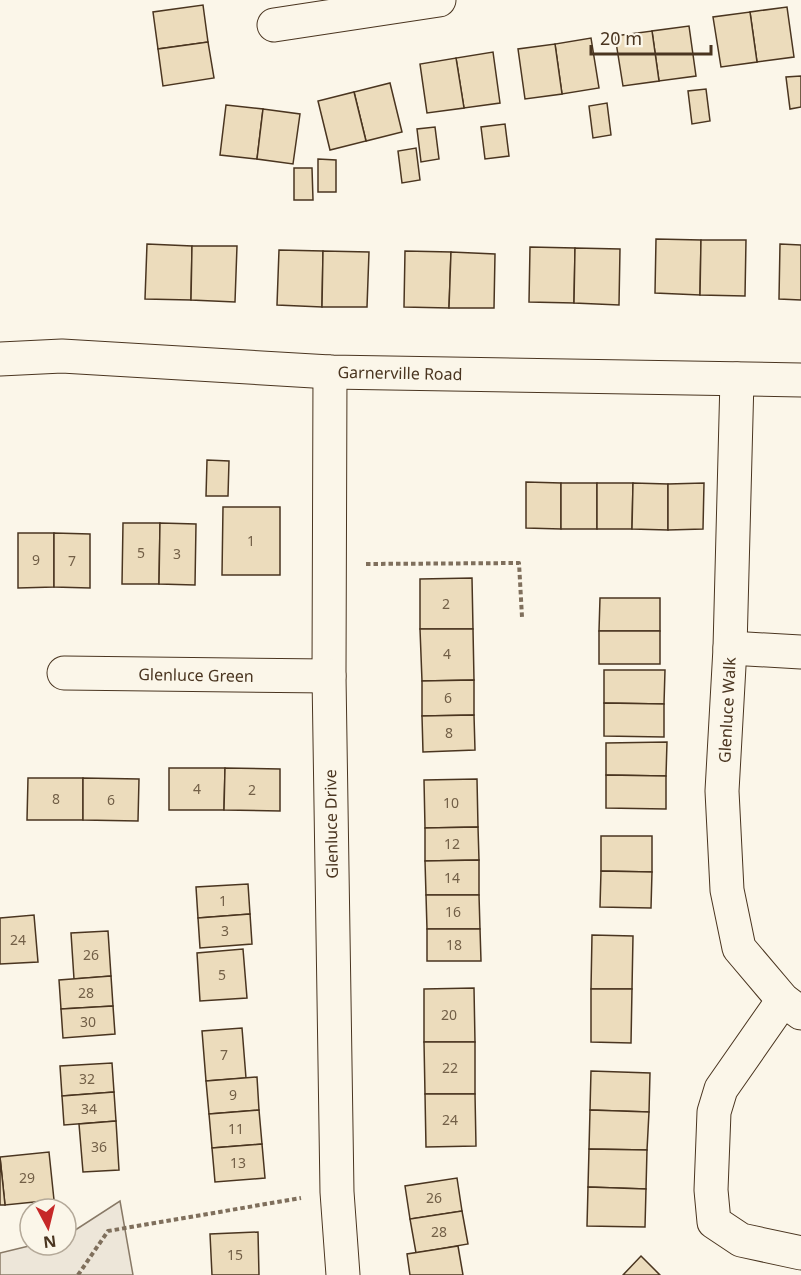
<svg xmlns="http://www.w3.org/2000/svg" width="801" height="1275" viewBox="0 0 801 1275" font-family="'Noto Sans',sans-serif">
	<style>
		.park { fill: #ede6d9; stroke: #887966; stroke-width: 1.5 }
		.building { fill: #ecdcbc; stroke: #4a3520; stroke-width: 1.5 }
		.lines { fill: none; stroke-linecap: round; stroke-linejoin: round }
		.minor-casing { stroke: #4a3520; stroke-width: 35 }
		.path { stroke: #7f6f5c; stroke-width: 4; stroke-dasharray: 4.5 3; stroke-linecap: butt }
		.minor { stroke: #fbf6e9; stroke-width: 33 }
		.labels { text-anchor: middle; stroke-width: 4.5; stroke-linejoin: round; paint-order: stroke }
		.number-label { font-size: 14px; fill: #725f47 }
		.street-label { font-size: 16px; fill: #4a3520; stroke: #fbf6e9 }
	</style>
	<rect width="100%" height="100%" fill="#fbf6e9"/>
	<!-- park -->
	<path class="park" d="M120,1201L133,1275H0V1253L33,1245H66V1236Z"/>
	<!-- building -->
	<g class="building">
		<path d="M203,5L208,42L158,49L153,12Z"/>
		<path d="M787,7L794,57L757,62L750,12Z"/>
		<path d="M750,12L757,62L721,67L713,17Z"/>
		<path d="M689,26L696,76L659,81L652,31Z"/>
		<path d="M652,31L659,81L623,86L615,36Z"/>
		<path d="M591,38L599,88L562,94L555,44Z"/>
		<path d="M208,42L214,78L163,86L158,49Z"/>
		<path d="M555,44L562,94L525,99L518,49Z"/>
		<path d="M493,52L500,103L464,108L456,58Z"/>
		<path d="M456,58L464,108L427,113L420,64Z"/>
		<path d="M801,76V107L790,109L786,77Z"/>
		<path d="M390,83L402,132L366,141L354,92Z"/>
		<path d="M706,89L710,121L692,124L688,91Z"/>
		<path d="M354,92L366,141L330,150L318,101Z"/>
		<path d="M607,103L611,135L593,138L589,106Z"/>
		<path d="M226,105L263,109L257,159L220,155Z"/>
		<path d="M263,109L300,114L293,164L257,159Z"/>
		<path d="M505,124L509,156L485,159L481,127Z"/>
		<path d="M435,127L439,159L421,162L417,129Z"/>
		<path d="M416,148L420,180L402,183L398,151Z"/>
		<path d="M318,159L336,160V192H318Z"/>
		<path d="M294,168H312L313,200H294Z"/>
		<path d="M656,239L701,240L700,295L655,293Z"/>
		<path d="M701,240H746L745,296L700,295Z"/>
		<path d="M147,244L192,246L191,300L145,299Z"/>
		<path d="M780,244L801,245V300L779,299Z"/>
		<path d="M192,246H237L235,302L191,300Z"/>
		<path d="M530,247L575,248L574,303L529,302Z"/>
		<path d="M575,248L620,249L619,305L574,303Z"/>
		<path d="M279,250L323,251L322,307L277,305Z"/>
		<path d="M323,251L369,252L367,307H322Z"/>
		<path d="M405,251L451,252L449,308L404,307Z"/>
		<path d="M451,252L495,254L494,308H449Z"/>
		<path d="M207,460L229,461L228,496H206Z"/>
		<path d="M526,482L561,483V529L526,528Z"/>
		<rect x="561" y="483" width="36" height="46"/>
		<path d="M597,483H633L632,529H597Z"/>
		<path d="M633,483L668,484V530L632,529Z"/>
		<path d="M704,483L703,529L668,530V484Z"/>
		<path d="M223,507H280V575H222Z"/>
		<path d="M123,523H160L159,584H122Z"/>
		<path d="M160,523L196,524L195,585L159,584Z"/>
		<path d="M18,533H54V587L18,588Z"/>
		<path d="M54,533L90,534V588L54,587Z"/>
		<path d="M472,578L473,629H420V579Z"/>
		<path d="M600,598H660V631H599Z"/>
		<path d="M420,629H473L474,680L422,681Z"/>
		<rect x="599" y="631" width="61" height="33"/>
		<path d="M604,670H665L664,704L604,703Z"/>
		<path d="M474,680V715L422,716V681Z"/>
		<path d="M604,703L664,704V737L604,736Z"/>
		<path d="M474,715L475,750L423,752L422,716Z"/>
		<path d="M667,742L666,776L606,775V743Z"/>
		<path d="M169,768H225L224,810H169Z"/>
		<path d="M225,768L280,769V811L224,810Z"/>
		<path d="M606,775L666,776V809L606,808Z"/>
		<path d="M28,778H83V820H27Z"/>
		<path d="M83,778L139,779L138,821L83,820Z"/>
		<path d="M477,779L478,827L425,828L424,780Z"/>
		<path d="M478,827L479,860L425,861V828Z"/>
		<path d="M601,836H652V872L601,871Z"/>
		<path d="M479,860V895H426L425,861Z"/>
		<path d="M601,871L652,872L651,908L600,907Z"/>
		<path d="M248,884L250,914L198,918L196,887Z"/>
		<path d="M426,895H479L480,929H427Z"/>
		<path d="M250,914L252,944L200,948L198,918Z"/>
		<path d="M34,915L38,962L0,964V918Z"/>
		<path d="M427,929H480L481,961H427Z"/>
		<path d="M108,931L111,976L74,979L71,933Z"/>
		<path d="M592,935L633,936L632,989H591Z"/>
		<path d="M243,949L247,998L200,1001L197,953Z"/>
		<path d="M111,976L113,1006L61,1009L59,980Z"/>
		<path d="M474,988L475,1042H424V989Z"/>
		<path d="M591,989H632L631,1043L591,1042Z"/>
		<path d="M113,1006L115,1034L63,1038L61,1009Z"/>
		<path d="M242,1028L246,1078L206,1081L202,1031Z"/>
		<path d="M424,1042H475V1094H425Z"/>
		<path d="M112,1063L114,1092L62,1096L60,1066Z"/>
		<path d="M591,1071L650,1073L649,1112L590,1110Z"/>
		<path d="M257,1077L259,1110L209,1114L206,1081Z"/>
		<path d="M114,1092L116,1121L64,1125L62,1096Z"/>
		<path d="M425,1094H475L476,1146L426,1147Z"/>
		<path d="M259,1110L262,1144L212,1148L209,1114Z"/>
		<path d="M590,1110L649,1112L647,1150L589,1149Z"/>
		<path d="M116,1121L119,1170L83,1172L79,1124Z"/>
		<path d="M262,1144L265,1178L215,1182L212,1148Z"/>
		<path d="M589,1149L647,1150L646,1189L588,1187Z"/>
		<path d="M49,1152L54,1200L5,1205L0,1157Z"/>
		<path d="M0,1157L5,1205H0Z"/>
		<path d="M457,1178L462,1211L410,1219L405,1186Z"/>
		<path d="M588,1187L646,1189L645,1227L587,1226Z"/>
		<path d="M462,1211L468,1244L416,1253L410,1219Z"/>
		<path d="M258,1232L259,1275H212L210,1234Z"/>
		<path d="M458,1246L463,1275H410L407,1254Z"/>
		<path d="M641,1256L660,1275H623Z"/>
	</g>
	<g class="lines">
		<defs>
			<g id="minor">
				<path d="M274,25L439,0"/>
				<path d="M0,359L62,356L330,372L801,380"/>
				<path d="M330,372L329,676L337,1192L343,1275"/>
				<path d="M737,379L730,648L722,791L727,890L739,948L783,1000L801,1013"/>
				<path d="M730,648L801,652"/>
				<path d="M64,673L329,676"/>
				<path d="M783,1000L721,1089L714,1112L711,1190L714,1222L741,1240L801,1253"/>
			</g>
		</defs>
		<!-- minor casing -->
		<use href="#minor" class="minor-casing"/>
		<!-- path -->
		<g class="path">
			<path d="M366,564L519,563L522,617"/>
			<path d="M78,1275L108,1231L301,1198"/>
		</g>
		<!-- minor -->
		<use href="#minor" class="minor"/>
	</g>
	<g class="labels">
		<!-- number labels -->
		<g class="number-label">
			<text x="251" y="546">1</text>
			<text x="141" y="558">5</text>
			<text x="177" y="559">3</text>
			<text x="36" y="565">9</text>
			<text x="72" y="566">7</text>
			<text x="446" y="609">2</text>
			<text x="447" y="659">4</text>
			<text x="448" y="703">6</text>
			<text x="449" y="738">8</text>
			<text x="197" y="794">4</text>
			<text x="252" y="795">2</text>
			<text x="56" y="804">8</text>
			<text x="111" y="805">6</text>
			<text x="451" y="808">10</text>
			<text x="452" y="849">12</text>
			<text x="452" y="883">14</text>
			<text x="223" y="906">1</text>
			<text x="453" y="917">16</text>
			<text x="225" y="936">3</text>
			<text x="18" y="945">24</text>
			<text x="454" y="950">18</text>
			<text x="91" y="960">26</text>
			<text x="222" y="980">5</text>
			<text x="86" y="998">28</text>
			<text x="449" y="1020">20</text>
			<text x="88" y="1027">30</text>
			<text x="224" y="1060">7</text>
			<text x="450" y="1073">22</text>
			<text x="87" y="1084">32</text>
			<text x="233" y="1100">9</text>
			<text x="89" y="1114">34</text>
			<text x="450" y="1125">24</text>
			<text x="236" y="1134">11</text>
			<text x="99" y="1152">36</text>
			<text x="238" y="1168">13</text>
			<text x="27" y="1183">29</text>
			<text x="434" y="1203">26</text>
			<text x="439" y="1237">28</text>
			<text x="235" y="1260">15</text>
		</g>
		<!-- street labels -->
		<g class="street-label">
			<text transform="translate(400 373) rotate(1)" y="6">Garnerville Road</text>
			<text transform="translate(196 675) rotate(1)" y="6">Glenluce Green</text>
			<text transform="translate(727 710) rotate(-87)" y="6">Glenluce Walk</text>
			<text transform="translate(331 824) rotate(-91)" y="6">Glenluce Drive</text>
		</g>
	</g>
	<!-- north arrow -->
	<g transform="translate(48 1227) rotate(173)"><circle r="28" fill="#fbf6e9" stroke="#b4a999" stroke-width="1.5"/>
	<path d="M0-4.5L10 22L0 15L-10 22Z" fill="#c62828"/>
	<text y="-9" font-size="16" font-weight="bold" text-anchor="middle" fill="#4a3520">N</text>
	</g>
	<!-- scale -->
	<path d="M591 45v9h120v-9" fill="none" stroke="#4a3520" stroke-width="3"/>
	<text x="600" y="45" font-size="18" fill="#4a3520" stroke="#fbf6e9" stroke-width="4.5" paint-order="stroke">20 m</text>
</svg>
